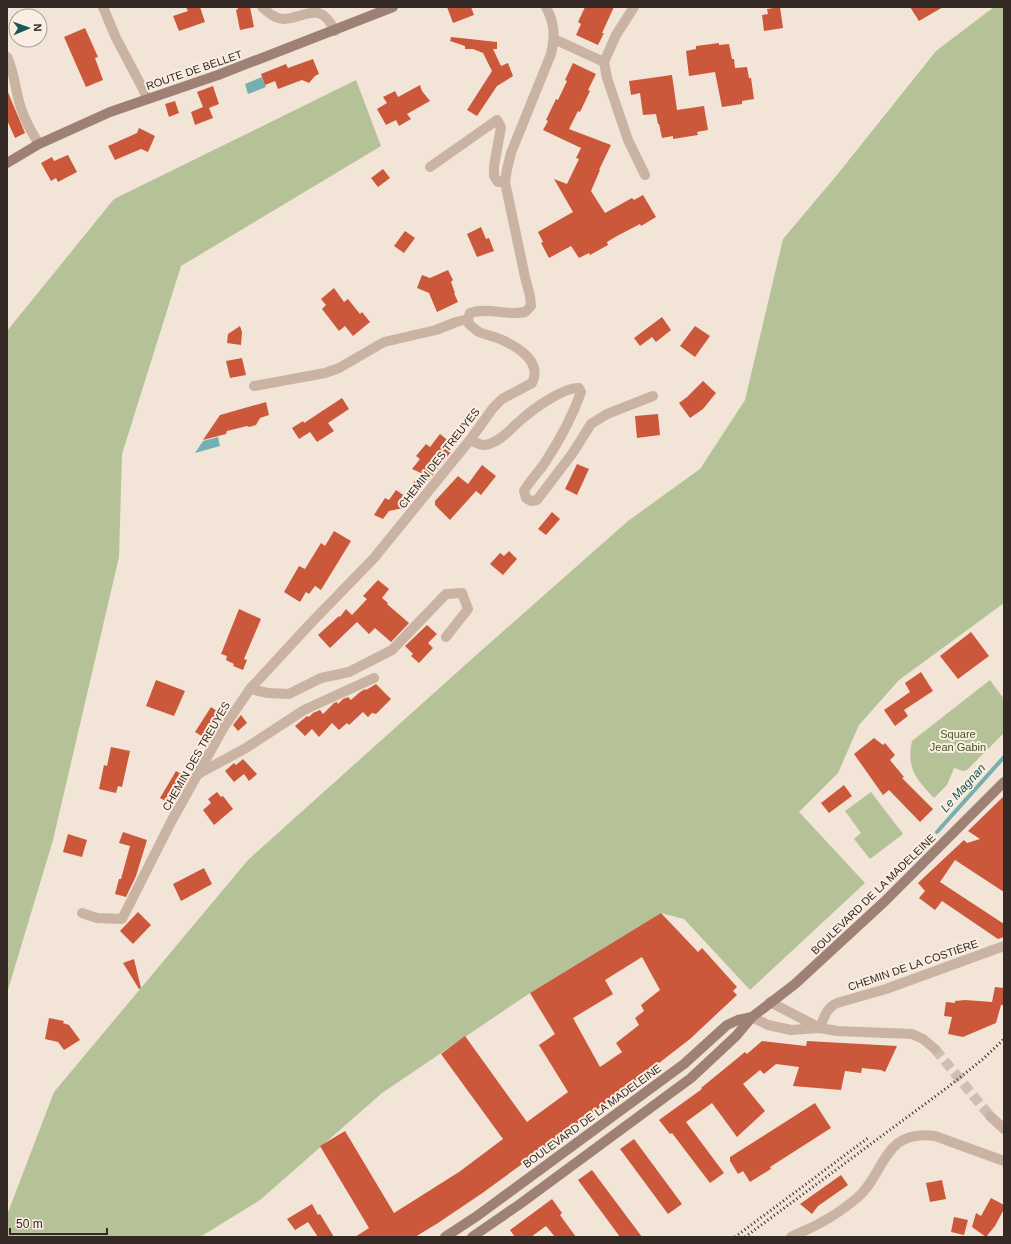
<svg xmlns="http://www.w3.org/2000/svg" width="1011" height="1244" viewBox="0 0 1011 1244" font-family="Helvetica,sans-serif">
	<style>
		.green { fill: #b5c197 }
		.water { fill: #75b0b0 }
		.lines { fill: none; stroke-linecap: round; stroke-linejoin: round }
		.stream { stroke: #75b0b0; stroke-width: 4 }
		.building { fill: #cc583b; fill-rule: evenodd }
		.street-tunnel { stroke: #ccbfb3; stroke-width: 10; stroke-dasharray: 10 5; stroke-linecap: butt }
		.street { stroke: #cab3a3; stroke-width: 10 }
		.secondary { stroke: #9e8174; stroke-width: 10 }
		.rail { stroke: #352925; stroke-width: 3; stroke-dasharray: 1 3; stroke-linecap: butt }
		.labels { text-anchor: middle; stroke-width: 4; stroke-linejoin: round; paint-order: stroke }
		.street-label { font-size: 11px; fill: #352925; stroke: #faeee3 }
		.park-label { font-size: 11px; fill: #465428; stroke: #faeee3 }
		.water-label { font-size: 12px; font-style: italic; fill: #195758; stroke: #faeee3 }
	</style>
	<rect width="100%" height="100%" fill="#f2e4d7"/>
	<!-- green -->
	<g class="green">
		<path d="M994,7H1004V603L899,680L859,725L838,773L799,812L865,883L750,990L684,919L661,913L530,993L382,1093L260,1200L200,1237H7V1215L54,1092L248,860L474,657L628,521L700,469L745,400L783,239L837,175L936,51Z"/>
		<path d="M356,80L381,146L181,266L122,454L119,557L53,840L7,993V331L114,199Z"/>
		<path d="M990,680L1004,699V733L967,770L963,771L954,768L947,785L934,798C916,779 906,768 912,741Z"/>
		<path d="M871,792L903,834L870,859L854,839L861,833L845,811Z"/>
	</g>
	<!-- water -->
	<g class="water">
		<path d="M262,77L266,87L248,94L245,84Z"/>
		<path d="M218,437L220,446L195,453L203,441Z"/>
	</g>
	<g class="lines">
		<!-- stream -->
		<path class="stream" d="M937,832L1004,757"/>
	</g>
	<!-- building -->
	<g class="building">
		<path d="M186,7H200L205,22L179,31L173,16L188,11Z"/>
		<path d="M237,7H250L254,27L240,30L236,10L238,9Z"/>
		<path d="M447,7H471L474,15L453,23Z"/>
		<path d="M585,7H614L602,33H604L598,45L576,35L581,24L578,22Z"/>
		<path d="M780,7L783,28L764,31L762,15L768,14L767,9Z"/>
		<path d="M910,7H943L919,21Z"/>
		<path d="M85,28L98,57L95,58L103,80L86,87L64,37Z"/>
		<path d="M451,37L497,42V49H493L501,66L508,63L513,76L497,86L477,116L467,110L492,71L483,53L473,49H465V46L450,41Z"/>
		<path d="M719,43V45L729,44L732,59H734L735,68L747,67L749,78H751L754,99L742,101V104L722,107L715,72L689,76L686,51L696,49V46Z"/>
		<path d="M313,59L319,74L315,76L309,83L302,80L278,89L275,81L265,85L261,74L286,64L288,68Z"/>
		<path d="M573,63L596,74L588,90L590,91L580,112L578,111L569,129L611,145L599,170H600L591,191L605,213L632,198L634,200L643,195L656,217L641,226L640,224L617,236L607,242L608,245L590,255L589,253L579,258L571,246L549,258L541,243L543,242L538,232L573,212L554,179L567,184L579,159L576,158L581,148L543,130L548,121L546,120L556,99L558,100L567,81L565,80Z"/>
		<path d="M672,75L677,110L704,106L708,130L697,132L698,135L673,139V136L662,138L659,124H658L656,114L643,115L640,93L631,95L629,81Z"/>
		<path d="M420,85L422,91L430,101L407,114L411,119L399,126L396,120L386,125L377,109L387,103L383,97L395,91L398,97Z"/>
		<path d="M213,86L219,104L209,108L213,118L195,125L191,112L203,107L197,92Z"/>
		<path d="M7,90L25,133L15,138L7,120Z"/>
		<path d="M175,101L179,113L169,117L165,104Z"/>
		<path d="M139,128L155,136L148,152L141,149L115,160L108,146L137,133Z"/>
		<path d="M68,155L77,172L58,182L56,178L51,181L41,163L52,157L54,161Z"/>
		<path d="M383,169L390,178L378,187L371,178Z"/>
		<path d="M481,227L486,239L489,238L494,251L477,257L467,234Z"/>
		<path d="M405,231L415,238L404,253L394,246Z"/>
		<path d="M448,270L453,280L451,282L455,293H454L458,302L437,312L429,293L417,288L422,275L430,278Z"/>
		<path d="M334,288L344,302L348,299L360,314L362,312L370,322L353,336L345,326L339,331L322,309L326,305L321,299Z"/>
		<path d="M662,317L671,330L656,342L652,337L640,346L634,338Z"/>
		<path d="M240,326L242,332L241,345L227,343L228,334Z"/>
		<path d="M695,326L710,336L695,357L680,346Z"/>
		<path d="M242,358L246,375L230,378L226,361Z"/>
		<path d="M703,381L716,393L703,409L690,418L679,403L687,397Z"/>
		<path d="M342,398L349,409L328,423L334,431L317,442L310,432L299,439L292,428L303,421L304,423Z"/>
		<path d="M266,402L269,415L260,418L256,425L249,427L247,426L227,431L226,434L203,440L220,415Z"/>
		<path d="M658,414L660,435L637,438L635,416Z"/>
		<path d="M440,434L450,442L447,446L452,450L445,460L420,491L412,484L421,473L412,469L420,459L416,456L426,444L430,447Z"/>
		<path d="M577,464L589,469L577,495L565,489Z"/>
		<path d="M482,465L496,476L481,495L476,491L450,520L435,505V501L458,476L468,484Z"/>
		<path d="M396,490L409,499L403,508L389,511L383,519L374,515L385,498L389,500Z"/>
		<path d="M552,512L560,519L546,535L538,529Z"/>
		<path d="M334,531L351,541L321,590L315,586L309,594L306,592L300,602L284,592L299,566L305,569L321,543L325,546Z"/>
		<path d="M509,551L517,559L503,575L490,564L500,553L504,556Z"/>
		<path d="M378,580L389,589L382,598L388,603L387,604L409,623L391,642L375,628L369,634L357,622L330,648L318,635L339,616L340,617L346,609L352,615L367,599L363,596Z"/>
		<path d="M239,609L261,619L244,659L247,660L243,670L233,666L234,664L226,660L227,656L221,654Z"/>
		<path d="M427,625L437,634L428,643L433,648L419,663L411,656L413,654L405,646Z"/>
		<path d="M971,632L989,656L958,679L940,656Z"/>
		<path d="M921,672L933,691L904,710L908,716L895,726L884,710L910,692L905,683Z"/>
		<path d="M156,680L185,691L174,716L146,706Z"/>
		<path d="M376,684L391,699L376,714L372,713L368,717L363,712L349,725L347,723L339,730L332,723L319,737L312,729L305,736L295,726L307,716L309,717L313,713L320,710L323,714L334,703L337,702L338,704L343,699L348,697L351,700L360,692L365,689L366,690Z"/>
		<path d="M211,707L224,716L208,740L195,732Z"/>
		<path d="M241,715L247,723L238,731L233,725Z"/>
		<path d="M874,738L883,745L885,743L895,755L890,760L904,777L902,778L933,809L920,822L889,790L883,795L854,754Z"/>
		<path d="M111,747L130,751L122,787L118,786L116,793L99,789L104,765L107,766Z"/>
		<path d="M243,759L257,774L249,781L244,774L234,782L225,771L234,763L236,765Z"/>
		<path d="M176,771L188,778L177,798L175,797L171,804L160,798Z"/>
		<path d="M844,785L852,796L829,813L821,803Z"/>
		<path d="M217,792L221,797L223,796L233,809L214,825L203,810L211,803L208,799Z"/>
		<path d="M1004,796V892L955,860L940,882L1004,924V937L998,939L942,901L935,910L919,898L925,891L918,883L964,840L967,843L980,839L968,831Z"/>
		<path d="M123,832L147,840L136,876L126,897L115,894L119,879H121L130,846L119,843Z"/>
		<path d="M68,834L87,840L82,857L63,852Z"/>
		<path d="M204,868L212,884L181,901L173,884Z"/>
		<path d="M138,912L151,925L133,944L120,931Z"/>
		<path d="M661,913L698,952L702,948L737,987L733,991L737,995L690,1039L628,1087L481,1194L438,1223L415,1237H355L369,1228L320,1146L345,1131L394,1213L459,1172L503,1139L441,1054L465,1036L527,1122L568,1092L539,1045L555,1034L530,993ZM642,957L660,990L641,1005L644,1011L635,1018L639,1025L616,1043L622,1052L600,1067L573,1018L613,994L605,980Z"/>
		<path d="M134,959L141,988L139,989L123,963Z"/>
		<path d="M995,987L1004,988V1005H1001L996,1023L963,1037L948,1034L952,1017L944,1016L946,1002L955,1003V1001L965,1000L992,1002Z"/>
		<path d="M49,1018L64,1021L63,1023L69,1025L80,1040L64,1050L58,1042L45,1039Z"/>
		<path d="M762,1041L806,1046L807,1041L897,1046L885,1072L881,1070L862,1068L861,1073L845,1071L841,1090L793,1086L799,1067L776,1064L764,1074L760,1070L743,1084L765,1111L737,1137L712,1103L686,1122L724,1173L710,1183L672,1133L670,1134L659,1120L702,1089L701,1088L745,1052L747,1054Z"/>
		<path d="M815,1103L831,1128L770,1167L771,1169L750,1182L743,1171L738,1174L730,1161V1157Z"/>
		<path d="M634,1139L682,1204L668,1214L620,1149Z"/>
		<path d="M592,1170L642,1237H620L578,1180Z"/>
		<path d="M841,1175L848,1185L818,1206L812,1214L800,1204Z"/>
		<path d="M942,1180L946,1199L930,1202L926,1183Z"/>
		<path d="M991,1198L1004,1205V1209L995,1226L986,1237L972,1227L976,1213L981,1216Z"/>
		<path d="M552,1199L562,1213L560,1215L576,1237H555L546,1226L531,1237H515L510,1230Z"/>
		<path d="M312,1204L318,1215L320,1214L334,1237H318L308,1222L295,1230L287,1219Z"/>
		<path d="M954,1217L968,1220L964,1235L951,1232Z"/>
	</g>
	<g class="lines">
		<!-- street-tunnel -->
		<path class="street-tunnel" d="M935,1049L990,1116"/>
		<!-- street -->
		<g class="street">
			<path d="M103,7L116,38L143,89L147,99"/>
			<path d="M262,7C268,13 275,19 284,19C308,17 320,0 335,31"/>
			<path d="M554,39L604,62L607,78L628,140L645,175"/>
			<path d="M7,57C15,73 15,91 21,108C25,121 32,133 39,144"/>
			<path d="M604,62L616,35L634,7"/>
			<path d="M430,167L497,120L501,127L494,166V176L498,182H505"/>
			<path d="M254,386L325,373L339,368L384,342L436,330L456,322L468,319"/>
			<path d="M470,440C474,442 480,445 484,445C500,443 511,428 522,419C533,409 564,387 579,388L581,392C573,415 559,441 546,461C539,472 530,480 524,491L526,498L531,501L537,500L572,454L591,424L607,414L653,396"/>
			<path d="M250,689L268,693L289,694L321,678L349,672L392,650L446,594L462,593L468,609L446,637"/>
			<path d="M198,774L246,748L304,710L374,678"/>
			<path d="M82,913L97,918L122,919L171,822L224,727L250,689L310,624L374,558L470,440L493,408L502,399L532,383C543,361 516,346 500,339C493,336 486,335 479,332C476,330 472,327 469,324L468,319L470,313C489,307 507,316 525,312L531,306L530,296L525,277L505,182L507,169L511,153L551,54C555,36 555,24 546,7"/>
			<path d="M770,1002L818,1027"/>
			<path d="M752,1017L768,1025L791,1030L820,1028L837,1031L912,1034L923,1039L935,1049"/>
			<path d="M820,1028C824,1018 826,1008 837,1003L886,989L1004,946"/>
			<path d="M990,1116L1004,1129"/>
			<path d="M791,1237C801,1232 812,1228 822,1222C834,1216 846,1207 857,1198C886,1173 882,1129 935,1136L1004,1161"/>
		</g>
		<!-- secondary -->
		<g class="secondary">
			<path d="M7,163L39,144L110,112L218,75L393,7"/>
			<path d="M445,1237L477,1216L684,1064L727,1025L738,1020L752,1017"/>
			<path d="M472,1237L520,1204L691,1078L736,1036L752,1017L795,984L884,902L1004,782"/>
		</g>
		<!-- rail -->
		<g class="rail">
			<path d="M735,1237L868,1138"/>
			<path d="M745,1237L948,1087L983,1059L1004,1039"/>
		</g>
	</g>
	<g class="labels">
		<!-- street labels -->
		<g class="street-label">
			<text transform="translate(194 70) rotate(-19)" y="4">ROUTE DE BELLET</text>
			<text transform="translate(439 458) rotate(-52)" y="4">CHEMIN DES TREUYES</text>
			<text transform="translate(196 756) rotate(-60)" y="4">CHEMIN DES TREUYES</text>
			<text transform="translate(873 894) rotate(-44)" y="4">BOULEVARD DE LA MADELEINE</text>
			<text transform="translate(913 965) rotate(-19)" y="4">CHEMIN DE LA COSTIÈRE</text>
			<text transform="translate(592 1116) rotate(-36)" y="4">BOULEVARD DE LA MADELEINE</text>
		</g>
		<!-- park labels -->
		<g class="park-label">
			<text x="958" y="738">Square<tspan x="958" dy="13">Jean Gabin</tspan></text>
		</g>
		<!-- water labels -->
		<g class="water-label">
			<text transform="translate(963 788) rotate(-48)" y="4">Le Magnan</text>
		</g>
	</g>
	<!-- border -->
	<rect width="1011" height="1244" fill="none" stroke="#352925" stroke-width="16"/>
	<!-- north arrow -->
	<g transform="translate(28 28) rotate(88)"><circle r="19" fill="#faeee3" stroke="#ab9f97"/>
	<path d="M0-3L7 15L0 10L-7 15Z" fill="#195758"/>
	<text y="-6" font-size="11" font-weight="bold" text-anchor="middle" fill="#352925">N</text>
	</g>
	<!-- scale -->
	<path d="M10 1228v6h97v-6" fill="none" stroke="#352925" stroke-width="2"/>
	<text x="16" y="1228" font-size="12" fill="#352925" stroke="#faeee3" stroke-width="3" paint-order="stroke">50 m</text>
</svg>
